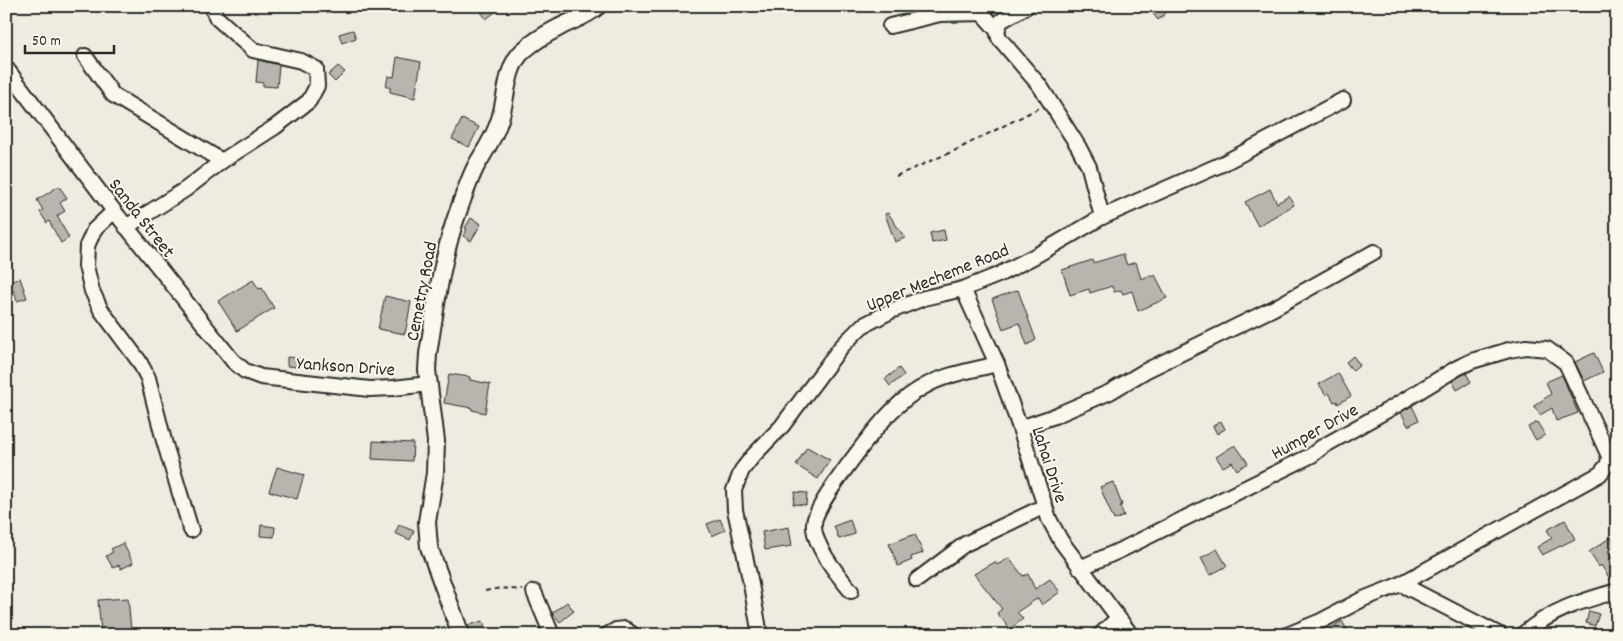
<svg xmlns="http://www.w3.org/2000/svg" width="1623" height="641" viewBox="0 0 1623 641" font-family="Dekko,sans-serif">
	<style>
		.building { fill: #b8b5ae; stroke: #2b2b2b }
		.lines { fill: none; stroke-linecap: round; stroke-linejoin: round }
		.minor-casing { stroke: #2b2b2b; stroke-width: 18 }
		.tertiary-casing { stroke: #2b2b2b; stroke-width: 20 }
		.path { stroke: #2b2b2b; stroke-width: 2; stroke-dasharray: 5 4; stroke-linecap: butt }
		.minor { stroke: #fbf7ec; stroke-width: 14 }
		.tertiary { stroke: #fbf7ec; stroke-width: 16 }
		.labels { text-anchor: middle; stroke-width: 4; stroke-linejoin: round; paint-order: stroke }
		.street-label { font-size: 19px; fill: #2b2b2b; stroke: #fbf7ec }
	</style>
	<rect width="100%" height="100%" fill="#eeebe0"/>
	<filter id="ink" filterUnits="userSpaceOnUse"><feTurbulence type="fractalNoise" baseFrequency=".02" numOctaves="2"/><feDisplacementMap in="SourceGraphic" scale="10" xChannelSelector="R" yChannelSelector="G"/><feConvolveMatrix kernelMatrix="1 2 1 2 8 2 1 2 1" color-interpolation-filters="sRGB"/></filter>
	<g filter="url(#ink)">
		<!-- building -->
		<g class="building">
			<path d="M477,6H503L486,19Z"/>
			<path d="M1161,6L1166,13L1158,20L1152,12Z"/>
			<path d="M353,30L356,38L342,43L339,34Z"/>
			<path d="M397,57L421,62L415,98L390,92V87H386L388,76L394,77Z"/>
			<path d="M258,60L279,65L277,87L263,86V83L256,82Z"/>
			<path d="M338,66L345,72L335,82L328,75Z"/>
			<path d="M462,119L479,127L469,147L452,139Z"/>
			<path d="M59,186L67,198L60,203L65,211L57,216L69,238L61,243L49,221L47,223L40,212L43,210L37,200Z"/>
			<path d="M1270,189L1277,203L1289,196L1294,205L1258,226L1245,202Z"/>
			<path d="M888,213L905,238L895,242L885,214Z"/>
			<path d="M471,218L481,224L471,241L463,236L467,229L465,228Z"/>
			<path d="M944,230L946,240L932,243L930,233Z"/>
			<path d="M1123,254L1127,265L1136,262L1141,279L1151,275L1152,277L1155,275L1167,298L1138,311L1132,291L1123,294L1121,290L1114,292L1112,286L1090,293L1089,289L1070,295L1062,270L1092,260L1093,263Z"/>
			<path d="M20,278L27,298L17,301L14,291L6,294V283Z"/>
			<path d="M253,280L259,289L262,288L274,308L237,331L218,301Z"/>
			<path d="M1018,290L1036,340L1027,345L1019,323L1003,329L992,299Z"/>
			<path d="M385,296L411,302L405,334L378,329Z"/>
			<path d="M1594,353L1603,372L1584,381L1575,362Z"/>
			<path d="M1353,356L1360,365L1353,371L1346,362Z"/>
			<path d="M287,357L299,358L298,367L287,366Z"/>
			<path d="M899,368L904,375L890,386L885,379Z"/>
			<path d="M1338,373L1351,396L1338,404L1337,401L1334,402L1329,393L1326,395L1319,384Z"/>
			<path d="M1466,373L1471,382L1457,390L1452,381Z"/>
			<path d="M449,374L470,377V380L490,384L485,413L472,410V408L444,403Z"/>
			<path d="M1562,375L1578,413L1556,421L1552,408L1540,415L1534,406L1551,394L1546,382Z"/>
			<path d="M1412,406L1419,420L1408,426L1401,412Z"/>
			<path d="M1221,421L1225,429L1217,434L1213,426Z"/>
			<path d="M1537,422L1545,435L1536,440L1528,427Z"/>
			<path d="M373,441L413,443L412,461L372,459Z"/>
			<path d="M1233,446H1236L1248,463L1237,470L1232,462L1223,467L1216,457Z"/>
			<path d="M807,447L830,460L818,479L796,465Z"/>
			<path d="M277,467L304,475L297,499L269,491Z"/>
			<path d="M1113,482L1122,505L1120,506L1124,516L1114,520L1100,487Z"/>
			<path d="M795,492L807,493L806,505L793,504Z"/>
			<path d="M720,519L725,530L712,536L707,524Z"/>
			<path d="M850,520L855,534L839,539L834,526Z"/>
			<path d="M1565,520L1575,539L1542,555L1537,547L1552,538L1547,530Z"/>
			<path d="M261,525L275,527L274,537L260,536Z"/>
			<path d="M399,525L414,531L410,540L395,533Z"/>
			<path d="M789,527L792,546L765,550L762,532Z"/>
			<path d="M915,534L923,553L911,557L912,560L898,566L889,544Z"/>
			<path d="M1611,537L1617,544L1608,551L1612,558L1609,560L1617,570V574L1610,579L1601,565L1599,567L1589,552Z"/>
			<path d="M123,543L133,563L121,569L119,565L113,568L106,556L113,552L111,549Z"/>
			<path d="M1217,549L1227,566L1210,575L1201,558Z"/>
			<path d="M1009,558L1023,576L1028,574L1035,589L1050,579L1060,592L1042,605L1038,598L1017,612L1023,619L1010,629L997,613L1002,609L974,574L995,562L997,565Z"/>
			<path d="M128,598L131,630L101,632L98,600Z"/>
			<path d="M567,602L574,611L560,622L552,613Z"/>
			<path d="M1589,611L1599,614L1595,626L1586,623Z"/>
			<path d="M483,621L487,633L471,635L468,625Z"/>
			<path d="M1342,621L1350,635H1335L1331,628Z"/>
		</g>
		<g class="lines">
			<defs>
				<g id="minor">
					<path d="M890,26L940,14L982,13L997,30L999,38L1040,86L1078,146L1089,167L1102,217"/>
					<path d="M997,30L1001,21L1027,6"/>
					<path d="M85,56L113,95L222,161"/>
					<path d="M6,68L114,211L233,361L245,371L261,377L370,389L393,388L429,384"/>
					<path d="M114,211L94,230L87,246L86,266L92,291L101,310L139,361L148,378L164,441L191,530"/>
					<path d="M126,227L186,189L222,161L275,127L309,101L317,86L316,69L301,61L253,50L217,18L211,6"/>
					<path d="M963,289L997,364L1020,428L1049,519L1061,541L1131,635"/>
					<path d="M1020,428L1052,417L1110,392L1145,371L1274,308L1374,252"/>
					<path d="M1080,568L1123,549L1312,455L1322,447L1395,406L1457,368L1472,361L1509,350L1526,347L1547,349L1566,363L1609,456L1608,464L1600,474L1401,584L1363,599L1321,621L1287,635"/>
					<path d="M917,580L965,544L1045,506"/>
					<path d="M1401,584L1500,635"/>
					<path d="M851,591C838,575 812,544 814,523C815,504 879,423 894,409C903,400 914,392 925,386C946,374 974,370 997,364"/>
					<path d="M534,592L552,635"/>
					<path d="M607,635L616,630L625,629L633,635"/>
					<path d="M760,635L750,579L735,510L734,490L742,470L753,456L782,426L841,347L862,326L891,311L924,298L963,289L998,275L1035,256L1102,217L1222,164L1343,100"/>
					<path d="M1100,635L1118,618"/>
					<path d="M1522,635C1553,609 1579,602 1617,591"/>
				</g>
				<path id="tertiary" d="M461,635L429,547L427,522L435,473L436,441L427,370L428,354C436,305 442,255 459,209C464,195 469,180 476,166C484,152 494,138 499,122C507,101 505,67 523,51C533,42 546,34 558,28C572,20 586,17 598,6"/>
			</defs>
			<!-- minor casing -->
			<use href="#minor" class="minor-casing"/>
			<!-- tertiary casing -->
			<use href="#tertiary" class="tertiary-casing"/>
			<!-- path -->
			<g class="path">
				<path d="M896,176L956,150L1039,108"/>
				<path d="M485,591L501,588L522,590"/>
			</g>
			<!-- minor -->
			<use href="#minor" class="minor"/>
			<!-- tertiary -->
			<use href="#tertiary" class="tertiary"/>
		</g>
	</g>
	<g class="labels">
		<!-- street labels -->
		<g class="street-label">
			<text transform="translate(143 217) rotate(52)" y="7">Sanda Street</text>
			<text transform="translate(937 276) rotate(-22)" y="7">Upper Mecheme Road</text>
			<text transform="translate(420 291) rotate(-79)" y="7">Cemetry Road</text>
			<text transform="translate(346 365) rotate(4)" y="7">Yankson Drive</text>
			<text transform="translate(1314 430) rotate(-29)" y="7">Humper Drive</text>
			<text transform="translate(1051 464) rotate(72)" y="7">Lahai Drive</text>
		</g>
	</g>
	<!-- margin -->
	<rect width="1623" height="641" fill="none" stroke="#fbf7ec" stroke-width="25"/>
	<rect x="12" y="12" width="1598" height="616" fill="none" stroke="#2b2b2b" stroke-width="2" filter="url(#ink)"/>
	<!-- scale -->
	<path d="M25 45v8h89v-8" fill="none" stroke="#2b2b2b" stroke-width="2.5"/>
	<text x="32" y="45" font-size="15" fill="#2b2b2b" stroke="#fbf7ec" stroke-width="4" paint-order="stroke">50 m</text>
</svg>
